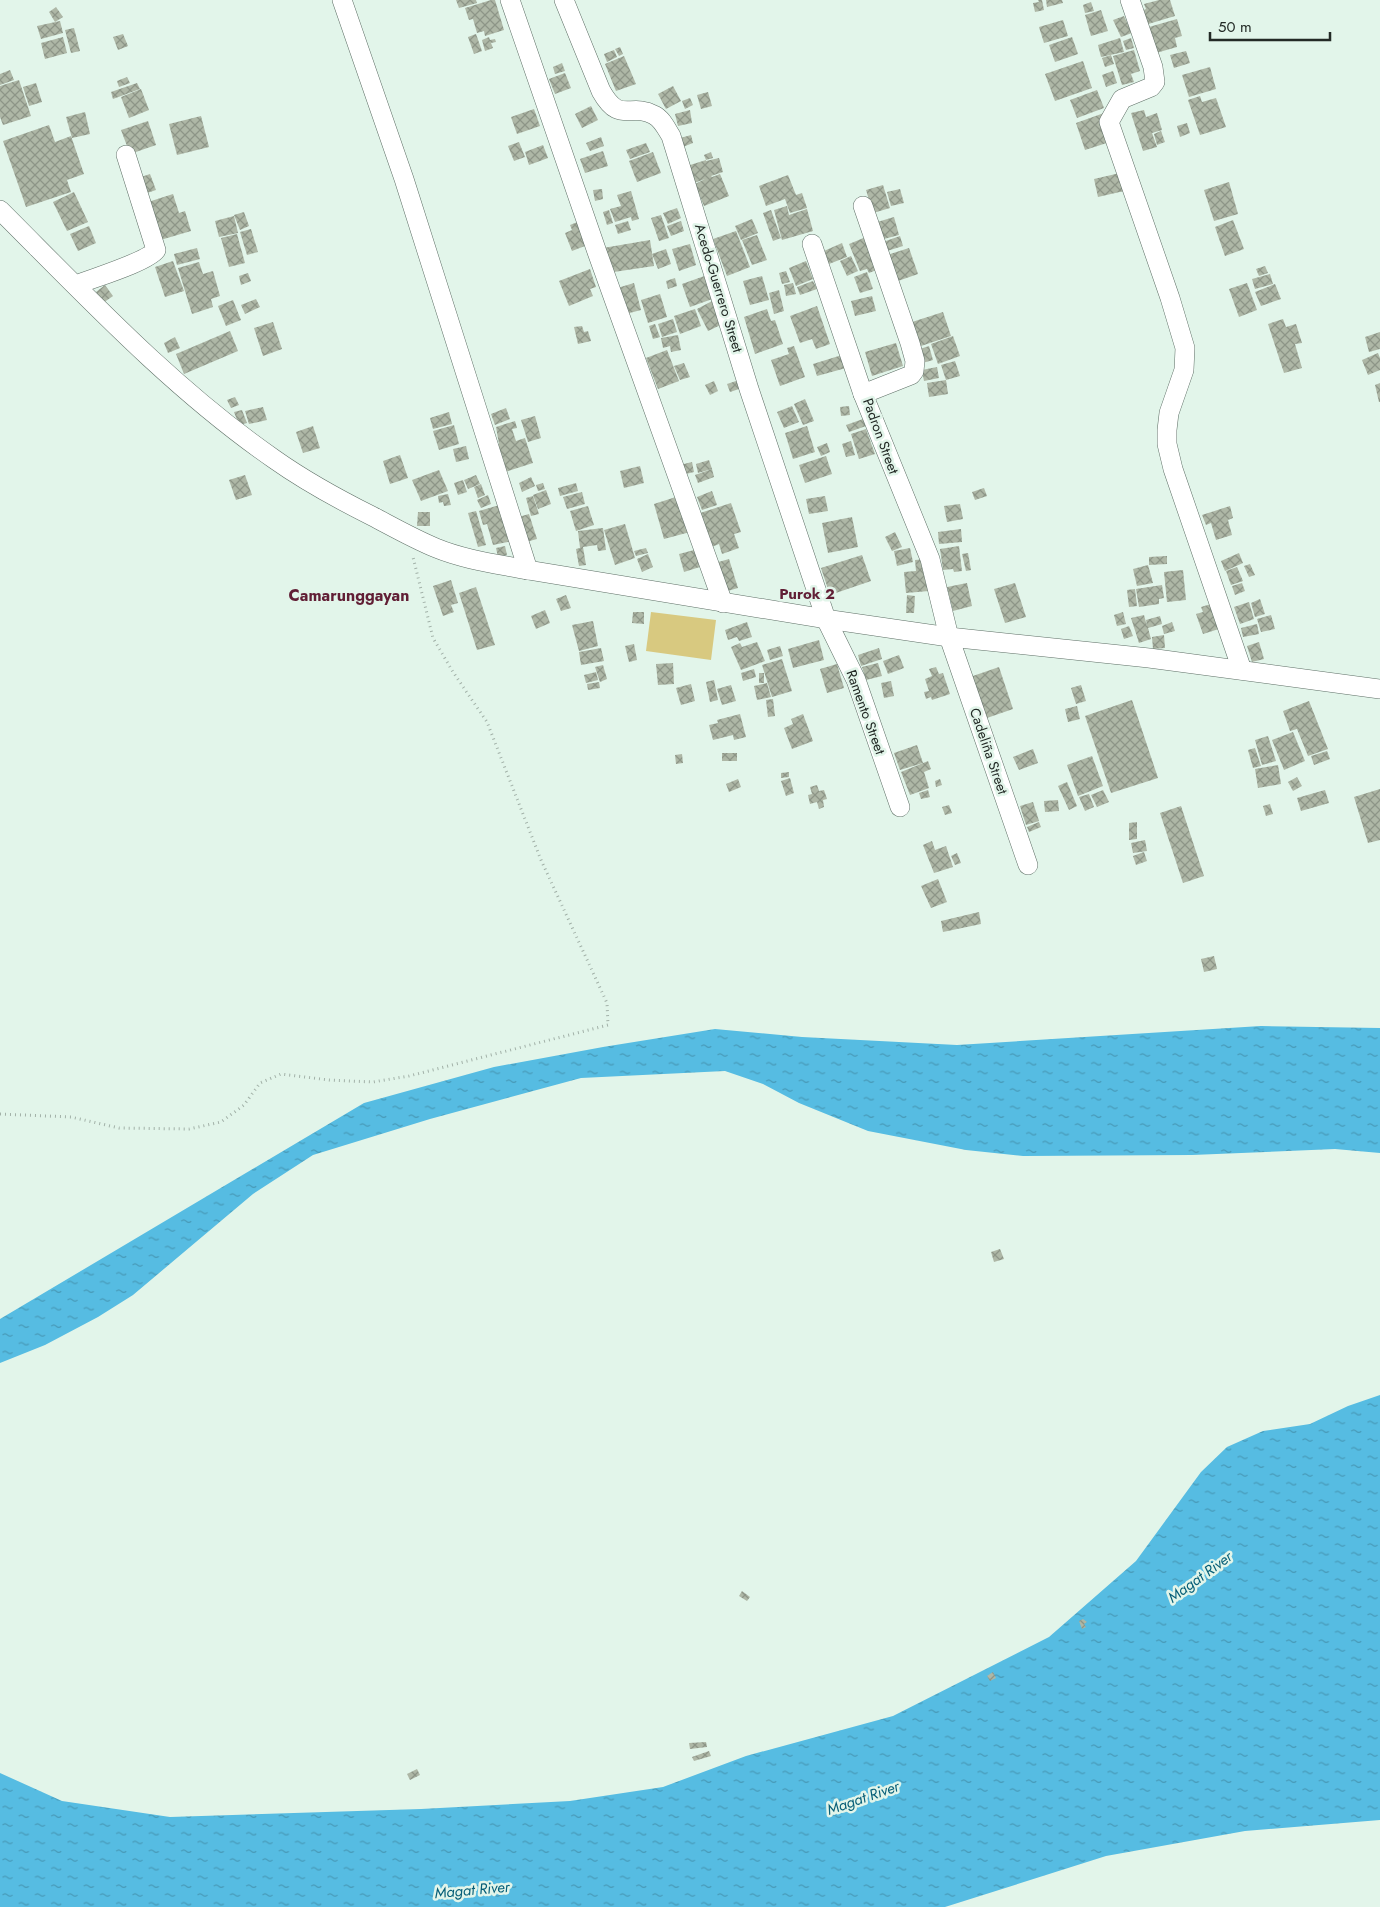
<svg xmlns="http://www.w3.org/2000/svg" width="1380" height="1907" viewBox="0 0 1380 1907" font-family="Jost,sans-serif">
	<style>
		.green { fill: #d8c980 }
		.water { fill: url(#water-ripples) }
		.building { fill: url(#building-cross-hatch) }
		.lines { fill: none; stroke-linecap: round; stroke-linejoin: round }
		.minor-casing { stroke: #5e6f66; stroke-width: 20 }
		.path { stroke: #a2b1a8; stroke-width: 3; stroke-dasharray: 1 4; stroke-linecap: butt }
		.minor { stroke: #fff; stroke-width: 19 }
		.labels { text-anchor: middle; stroke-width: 5; stroke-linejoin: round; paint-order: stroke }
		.street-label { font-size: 14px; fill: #232a26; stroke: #e2f5ea }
		.neighbourhood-label { font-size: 15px; font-weight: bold; fill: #611e35; stroke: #e2f5ea }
		.water-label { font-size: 15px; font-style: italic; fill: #065e77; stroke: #e2f5ea }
		.quarter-label { font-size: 16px; font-weight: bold; fill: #611e35; stroke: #e2f5ea }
	</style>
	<defs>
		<pattern id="water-ripples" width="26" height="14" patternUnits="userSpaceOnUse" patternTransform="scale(1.25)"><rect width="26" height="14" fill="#56bce2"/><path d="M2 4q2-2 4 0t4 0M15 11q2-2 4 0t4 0" fill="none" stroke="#4799b7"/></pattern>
		<pattern id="building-cross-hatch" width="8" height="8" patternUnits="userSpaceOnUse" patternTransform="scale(1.25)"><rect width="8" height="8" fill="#aeb7a6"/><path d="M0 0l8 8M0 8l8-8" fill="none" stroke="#8d9587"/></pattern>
	</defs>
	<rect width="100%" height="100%" fill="#e2f5ea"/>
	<!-- green -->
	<path class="green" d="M651,612L716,620L711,660L646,651Z"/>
	<!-- water -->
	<g class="water">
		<path d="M1261,1026L1380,1028V1153L1335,1149L1192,1155L1023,1156L966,1150L868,1131L799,1103L763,1084L725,1071L581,1078L430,1119L313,1155L253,1194L133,1295L98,1317L45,1345L0,1363V1319L364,1103L494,1067L603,1047L715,1029L802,1037L957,1045Z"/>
		<path d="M1380,1395V1820L1245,1831L1106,1856L945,1907H0V1773L62,1801L170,1817L421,1809L570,1801L663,1787L746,1756L893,1716L1049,1637L1136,1561L1201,1472L1227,1447L1263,1431L1310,1424L1348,1406Z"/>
	</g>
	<!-- building -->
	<g class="building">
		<path d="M456,0H476L477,3L459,8Z"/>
		<path d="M491,0H495L504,30L485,36L484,31L477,33L473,19L469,20L465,8Z"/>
		<path d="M1038,0H1042L1044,10L1035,12L1033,3L1039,2Z"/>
		<path d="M1046,0H1062L1063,3L1047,7Z"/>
		<path d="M1159,0H1170L1175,16L1145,25L1141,11L1146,9L1144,4Z"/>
		<path d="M1091,2L1094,11L1085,13L1083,5Z"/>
		<path d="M56,7L63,17L55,22L49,12Z"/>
		<path d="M1101,10L1108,31L1091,36L1085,15Z"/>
		<path d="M1124,16L1132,33L1121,37L1113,20Z"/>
		<path d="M1177,19L1182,36L1175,38L1177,47L1156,53L1149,27Z"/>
		<path d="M1063,20L1068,36L1044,43L1039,27Z"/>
		<path d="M60,21L63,33L41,39L37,26Z"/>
		<path d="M74,28L80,51L71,53L65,30Z"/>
		<path d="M123,34L128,46L118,50L113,37Z"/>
		<path d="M476,34L482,51L474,54L468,37Z"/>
		<path d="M63,37L67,53L45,59L41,43Z"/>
		<path d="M489,37L490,40L495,39L496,42L491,43L493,48L485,51L482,40Z"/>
		<path d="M1072,37L1078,54L1055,62L1049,45Z"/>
		<path d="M1120,38L1124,52L1101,57L1098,45Z"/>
		<path d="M1131,38L1134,48L1126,50L1123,41Z"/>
		<path d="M620,47L623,54L619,56L615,49Z"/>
		<path d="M614,50L617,57L607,62L604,54Z"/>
		<path d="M1134,50L1140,71L1131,74L1134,82L1122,85L1113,56Z"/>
		<path d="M1186,51L1190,63L1174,68L1170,55Z"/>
		<path d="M1111,55L1114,64L1105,67L1102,58Z"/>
		<path d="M624,56L636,84L616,91L605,64Z"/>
		<path d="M1083,61L1092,88L1055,101L1045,74Z"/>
		<path d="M562,63L565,71L555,74L553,67Z"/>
		<path d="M1210,67L1216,89L1189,97L1182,75Z"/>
		<path d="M10,70L14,80L0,85V74Z"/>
		<path d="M1113,71L1117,83L1106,87L1102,75Z"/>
		<path d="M565,73L571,88L555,94L549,79Z"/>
		<path d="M127,77L130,83L119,87L117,81Z"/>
		<path d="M19,80L31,116L3,125L0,117V86Z"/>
		<path d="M36,83L42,102L29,106L23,87Z"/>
		<path d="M137,83L140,89L113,99L111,92Z"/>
		<path d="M673,86L681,101L666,109L658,94Z"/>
		<path d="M141,89L149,110L129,118L121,97Z"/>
		<path d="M1097,90L1104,108L1077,118L1070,100Z"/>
		<path d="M708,92L712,106L701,109L697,95Z"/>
		<path d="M1200,96L1202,102L1216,98L1226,127L1200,135L1188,100Z"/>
		<path d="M690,98L693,105L685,109L682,101Z"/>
		<path d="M591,106L598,120L582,128L575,114Z"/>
		<path d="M534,109L540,126L517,134L511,117Z"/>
		<path d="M690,110L692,123L678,126L675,114Z"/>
		<path d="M1144,110L1146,117L1157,113L1162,130L1152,133L1157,147L1143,151L1131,113Z"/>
		<path d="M85,112L90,134L72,138L66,117Z"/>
		<path d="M1104,113L1113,141L1085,150L1076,123Z"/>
		<path d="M201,116L209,147L177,155L169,124Z"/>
		<path d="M148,121L156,145L130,154L121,130Z"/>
		<path d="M1187,123L1190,133L1180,137L1177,126Z"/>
		<path d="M49,125L55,142L71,136L84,174L67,180L71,192L26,207L3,141Z"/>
		<path d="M1161,131L1165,142L1157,145L1154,134Z"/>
		<path d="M691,135L693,143L680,148L677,139Z"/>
		<path d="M601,137L604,146L590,151L586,143Z"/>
		<path d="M519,142L525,157L514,161L508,146Z"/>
		<path d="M646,143L650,152L630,159L626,150Z"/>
		<path d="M543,145L548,158L529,165L525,152Z"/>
		<path d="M603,151L608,166L585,173L580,159Z"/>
		<path d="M653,152L661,173L637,182L629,161Z"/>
		<path d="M711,152L713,158L706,160L704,155Z"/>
		<path d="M719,158L723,172L711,176L712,177L720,174L729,196L704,206L695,184L705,179L694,183L687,166L706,160V161Z"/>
		<path d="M1120,173L1124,191L1098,197L1094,179Z"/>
		<path d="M150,174L156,190L141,195L135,179Z"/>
		<path d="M788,175L796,195L802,193L807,208L790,213L785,199L766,206L759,186Z"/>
		<path d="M1229,182L1238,214L1214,221L1204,190Z"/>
		<path d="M883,185L890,208L873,213L866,190Z"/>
		<path d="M602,189L603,199L595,201L593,190Z"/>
		<path d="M900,189L904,203L891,206L887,192Z"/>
		<path d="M631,191L639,219L632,221L631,217L615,222L610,209L621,206L617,195Z"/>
		<path d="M74,192L88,222L67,231L53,202Z"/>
		<path d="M173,194L179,213L185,211L191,231L157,241L145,203Z"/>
		<path d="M787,206L789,215L807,209L813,231L782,240L774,210Z"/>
		<path d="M677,208L681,218L668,224L663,213Z"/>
		<path d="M609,210L613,223L607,225L603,212Z"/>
		<path d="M771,210L781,238L773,241L763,213Z"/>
		<path d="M244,212L249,226L240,230L234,215Z"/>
		<path d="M661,215L669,238L659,241L651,218Z"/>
		<path d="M234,216L238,233L219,237L215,221Z"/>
		<path d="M894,217L899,235L880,240L874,223Z"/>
		<path d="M752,219L758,233L741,240L735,226Z"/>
		<path d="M1233,220L1244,249L1225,256L1215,227Z"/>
		<path d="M580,221L590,244L572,251L565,233L572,230L570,225Z"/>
		<path d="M628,221L631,230L618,234L615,225Z"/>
		<path d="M681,221L684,231L671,236L667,226Z"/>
		<path d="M89,226L96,243L78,251L70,234Z"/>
		<path d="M251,229L258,252L247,255L240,232Z"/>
		<path d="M736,231L750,267L727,276L713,239Z"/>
		<path d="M237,234L245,263L229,267L221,238Z"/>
		<path d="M757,235L767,260L752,265L742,240Z"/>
		<path d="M900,236L903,246L887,251L883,242Z"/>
		<path d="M866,237L879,269L869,273L867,269L860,271L849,244Z"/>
		<path d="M650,240L654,266L607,273L603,248Z"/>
		<path d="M842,243L847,257L829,264L824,251Z"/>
		<path d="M690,244L696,265L679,271L672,249Z"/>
		<path d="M197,248L200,259L177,265L174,254Z"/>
		<path d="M909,248L918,274L895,282L887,255Z"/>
		<path d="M666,249L671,264L658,269L652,254Z"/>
		<path d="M851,256L858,271L847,276L840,261Z"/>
		<path d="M173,261L184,291L165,297L155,267Z"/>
		<path d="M806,261L813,279L796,286L789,268Z"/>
		<path d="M199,262L203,274L213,271L220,296L211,299L213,307L192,314L178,268Z"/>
		<path d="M1265,266L1268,273L1259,276L1256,269Z"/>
		<path d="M590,269L596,287L590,289L593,296L569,306L559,281Z"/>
		<path d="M786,271L790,282L782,284L779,273Z"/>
		<path d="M867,272L873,289L860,293L854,277Z"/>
		<path d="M248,273L251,281L241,285L239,276Z"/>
		<path d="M710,274L718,297L690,307L682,284Z"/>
		<path d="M1270,274L1273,284L1255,289L1252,279Z"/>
		<path d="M762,276L769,300L750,305L743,281Z"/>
		<path d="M675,278L677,286L668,289L666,281Z"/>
		<path d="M813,281L817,289L800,295L797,287Z"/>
		<path d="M634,283L641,310L622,315L614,289Z"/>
		<path d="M793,283L796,294L786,296L784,285Z"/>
		<path d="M1247,283L1257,310L1239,317L1229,289Z"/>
		<path d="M1275,284L1281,299L1261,306L1255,292Z"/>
		<path d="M105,285L113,296L103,303L96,292Z"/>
		<path d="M779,290L784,311L774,314L769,293Z"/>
		<path d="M660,294L667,317L648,323L641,300Z"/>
		<path d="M872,296L876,311L855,316L851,301Z"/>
		<path d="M256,299L260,307L245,314L241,305Z"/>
		<path d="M716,299L727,322L708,331L697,309Z"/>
		<path d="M233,300L241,320L226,326L218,306Z"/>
		<path d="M817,306L830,344L816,349L812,339L800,343L790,316Z"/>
		<path d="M695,309L701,326L680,334L674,316Z"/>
		<path d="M767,309L771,321L775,320L783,344L755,354L744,317Z"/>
		<path d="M943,312L951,336L918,347L909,323Z"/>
		<path d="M673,319L677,332L662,337L658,324Z"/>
		<path d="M1283,319L1286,327L1296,324L1302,343L1295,344L1302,368L1284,373L1268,324Z"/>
		<path d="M273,322L282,349L263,356L254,328Z"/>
		<path d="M655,324L660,337L653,339L649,326Z"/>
		<path d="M582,326L584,332L588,331L591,341L578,344L574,327Z"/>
		<path d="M230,331L238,351L184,374L176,354Z"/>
		<path d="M1380,332V349L1369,352L1365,337Z"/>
		<path d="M678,335L681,350L671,352L670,346L663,348L661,338Z"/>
		<path d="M953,336L960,356L938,364L931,344Z"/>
		<path d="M175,337L180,348L168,353L164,343Z"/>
		<path d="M896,343L903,366L872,376L865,352Z"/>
		<path d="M794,346L805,377L780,386L771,360L789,354L787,348Z"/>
		<path d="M929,346L933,360L919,364L914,351Z"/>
		<path d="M667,350L679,381L658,389L646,358Z"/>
		<path d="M1378,353L1380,358V370L1368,375L1362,360Z"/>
		<path d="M842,355L846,368L817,376L813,364Z"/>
		<path d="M955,361L960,376L946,380L948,394L929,397L927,383L946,380L941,365Z"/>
		<path d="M684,363L690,377L680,380L674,366Z"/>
		<path d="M937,367L939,378L924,381L922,370Z"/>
		<path d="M742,379L745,387L730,392L727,384Z"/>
		<path d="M714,381L718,391L710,395L705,385Z"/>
		<path d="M1380,383V402H1379L1375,385Z"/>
		<path d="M235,397L239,405L231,408L227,400Z"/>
		<path d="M805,399L814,421L803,425L794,404Z"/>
		<path d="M792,406L799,422L784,428L777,412Z"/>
		<path d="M849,406L850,415L841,416L840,407Z"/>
		<path d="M263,407L267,420L249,424L245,411Z"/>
		<path d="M506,408L510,419L495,425L491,414Z"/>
		<path d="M242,410L247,423L239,425L234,412Z"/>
		<path d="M449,412L452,424L433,429L430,418Z"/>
		<path d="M535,416L541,438L528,442L521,420Z"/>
		<path d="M863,419L866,426L849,432L846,425Z"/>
		<path d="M515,421L517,428L512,429L516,441L525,438L533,463L502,473L493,446L499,444L496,427Z"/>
		<path d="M454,425L459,444L439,450L433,431Z"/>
		<path d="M313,426L320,448L303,453L296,432Z"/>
		<path d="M807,426L815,452L793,459L785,433Z"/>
		<path d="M866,429L875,454L859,459L851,434Z"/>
		<path d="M851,441L855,455L846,457L842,444Z"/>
		<path d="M827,443L830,452L821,456L817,447Z"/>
		<path d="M466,446L469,459L456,462L453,449Z"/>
		<path d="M400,455L408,478L390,484L383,461Z"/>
		<path d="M826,456L832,474L805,483L799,465Z"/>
		<path d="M709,460L712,469L698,473L696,464Z"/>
		<path d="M692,462L694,472L682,475L680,465Z"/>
		<path d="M640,466L644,483L624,488L620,471Z"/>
		<path d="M712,469L714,477L698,483L695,475Z"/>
		<path d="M439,470L448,491L421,501L412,480Z"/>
		<path d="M245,475L252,495L236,500L229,480Z"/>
		<path d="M476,475L480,484L468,489L464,480Z"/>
		<path d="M531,477L535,486L522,492L519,483Z"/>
		<path d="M463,480L467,492L458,495L454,483Z"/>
		<path d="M543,483L545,489L538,491L536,485Z"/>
		<path d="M576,483L578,491L560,496L558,488Z"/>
		<path d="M481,484L485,495L478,498L474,487Z"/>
		<path d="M984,488L987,496L975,500L972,492Z"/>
		<path d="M546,490L551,504L538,509L533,495Z"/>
		<path d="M712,491L717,505L702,510L697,497Z"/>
		<path d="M582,492L585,504L567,509L563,497Z"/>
		<path d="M448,494L451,505L444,506L443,502L439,503L438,496Z"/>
		<path d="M488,495L491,504L481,508L477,500Z"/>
		<path d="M533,496L539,514L531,516L526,498Z"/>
		<path d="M679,496L690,532L664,539L654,504Z"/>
		<path d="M825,496L828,511L809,514L806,499Z"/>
		<path d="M731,503L741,532L734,534L739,548L722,554L719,544L709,548L697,514Z"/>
		<path d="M503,504L512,541L493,545L487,524L483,525L479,511Z"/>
		<path d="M960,504L963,519L947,522L944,506Z"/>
		<path d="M588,506L594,525L576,531L570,511Z"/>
		<path d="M1230,506L1233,518L1228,520L1232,535L1216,540L1211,523L1206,525L1202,515Z"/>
		<path d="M476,511L486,545L478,547L468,513Z"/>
		<path d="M418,512H430V526H417Z"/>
		<path d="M529,514L537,539L522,543L515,518Z"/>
		<path d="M852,517L858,547L828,553L822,523Z"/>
		<path d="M625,524L635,558L615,565L604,530Z"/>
		<path d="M603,528L606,550L598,551L597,545L583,547L586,565L579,566L576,549L580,548L578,531Z"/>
		<path d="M961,529L962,542L939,544L938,532Z"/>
		<path d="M895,532L902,547L892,551L885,537Z"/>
		<path d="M505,546L507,555L498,557L496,548Z"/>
		<path d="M959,546L962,571L954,572L953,569L943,570L940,549Z"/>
		<path d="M646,548L648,553L636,556L634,551Z"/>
		<path d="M910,548L913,562L897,566L894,551Z"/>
		<path d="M698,549L703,566L684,572L679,554Z"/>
		<path d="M968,553L971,570L966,571L962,554Z"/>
		<path d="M1239,553L1243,563L1225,571L1221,561Z"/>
		<path d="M648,554L653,567L642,572L637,559Z"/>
		<path d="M862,555L871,581L830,595L821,568Z"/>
		<path d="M1167,556V564L1149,565V557Z"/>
		<path d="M729,559L738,588L724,592L715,563Z"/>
		<path d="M927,559L929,591L906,593L904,572L916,571L915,560Z"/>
		<path d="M1250,564L1255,575L1249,577L1244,566Z"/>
		<path d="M1148,565L1153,583L1137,586L1133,569Z"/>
		<path d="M1237,567L1243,581L1231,585L1226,571Z"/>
		<path d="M1183,570L1186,600L1167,602L1164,572Z"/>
		<path d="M451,580L458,603L451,605L454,612L443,616L433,586Z"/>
		<path d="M967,583L972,606L953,611L947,587Z"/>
		<path d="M1015,583L1026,617L1005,623L994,589Z"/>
		<path d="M1242,583L1245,591L1235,595L1232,586Z"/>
		<path d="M1162,585L1164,598L1159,599V604L1139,607L1136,589Z"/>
		<path d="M476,587L495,645L477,650L459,593Z"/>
		<path d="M1135,589L1137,606L1129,607L1127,590Z"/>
		<path d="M566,595L571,608L561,611L556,599Z"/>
		<path d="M907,595L915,596L914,613H906Z"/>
		<path d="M1260,599L1265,614L1255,617L1251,603Z"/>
		<path d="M1249,602L1254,619L1240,624L1234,607Z"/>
		<path d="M1214,603L1222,628L1203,634L1196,614L1203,612L1201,607Z"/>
		<path d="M545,610L550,623L536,629L531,616Z"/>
		<path d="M633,612H644V624L632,623Z"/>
		<path d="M1123,612L1126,624L1117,626L1114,615Z"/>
		<path d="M1144,615L1147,626L1146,620L1160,616L1162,624L1148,628L1151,639L1139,643L1131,618Z"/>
		<path d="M1271,615L1275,629L1261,632L1257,619Z"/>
		<path d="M593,621L598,646L579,651L572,625Z"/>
		<path d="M747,622L752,637L739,641L737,637L728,640L725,630Z"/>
		<path d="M1172,622L1175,631L1164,634L1162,626Z"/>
		<path d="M1257,624L1259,634L1243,637L1241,628Z"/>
		<path d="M1129,626L1133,636L1124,639L1121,629Z"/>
		<path d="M1164,635L1165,648L1153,649L1152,637Z"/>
		<path d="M819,640L824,660L793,668L788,649Z"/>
		<path d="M757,642L765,661L741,670L731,647L740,643L742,647Z"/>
		<path d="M1259,642L1264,659L1252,662L1247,646Z"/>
		<path d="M634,644L637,660L629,662L625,646Z"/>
		<path d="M780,646L783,656L770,660L767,650Z"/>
		<path d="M601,648L604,661L581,665L579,652Z"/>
		<path d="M879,648L882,659L861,666L858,655Z"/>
		<path d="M899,655L904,668L888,674L883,661Z"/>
		<path d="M782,659L792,691L772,697L762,665Z"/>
		<path d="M673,663L674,684L658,685L656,664Z"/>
		<path d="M878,663L882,676L866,680L862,667Z"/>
		<path d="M837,664L844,688L827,693L820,669Z"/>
		<path d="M603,665L607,679L600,682L595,667Z"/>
		<path d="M936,667L939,674L943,673L950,694L932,700L931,697L926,699L924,692L929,691L925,679L932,676L929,669Z"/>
		<path d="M999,667L1013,709L984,719L970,677Z"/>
		<path d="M754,669L756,677L743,681L741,673Z"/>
		<path d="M596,672L598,680L586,683L584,675Z"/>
		<rect x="759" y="673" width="5" height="10"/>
		<path d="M714,680L718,700L710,702L706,682Z"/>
		<path d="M891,681L894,696L884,698L881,683Z"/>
		<path d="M599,682L600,688L588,690L587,684Z"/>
		<path d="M767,683L771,697L757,700L754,686Z"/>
		<path d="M691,684L695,701L681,705L676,688Z"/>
		<path d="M731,685L736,701L722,705L717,689Z"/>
		<path d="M1081,685L1086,701L1076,704L1071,688Z"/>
		<path d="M773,699L775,716L768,717L766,700Z"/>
		<path d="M1132,700L1158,778L1111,793L1085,716Z"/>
		<path d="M1309,701L1328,749L1308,756L1297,729L1290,731L1283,711Z"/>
		<path d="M1077,706L1080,719L1068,722L1065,709Z"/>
		<path d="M740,714L746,737L734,740L733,735L713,740L709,725L718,723L717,720Z"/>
		<path d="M803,714L813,741L792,749L784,728L793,724L791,719Z"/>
		<path d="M1293,732L1305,761L1284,770L1272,740Z"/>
		<path d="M1268,736L1276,761L1262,765L1255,740Z"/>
		<path d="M917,745L923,763L900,770L894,753Z"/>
		<path d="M1255,748L1261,766L1253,768L1248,750Z"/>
		<path d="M1033,749L1038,763L1019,770L1013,757Z"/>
		<path d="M1327,751L1330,759L1314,765L1311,756Z"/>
		<rect x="722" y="753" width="15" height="8"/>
		<path d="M682,754L683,763L676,764L675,755Z"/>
		<path d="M1092,756L1103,786L1078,796L1067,765Z"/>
		<path d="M928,761L931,769L924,772L929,788L910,795L901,772Z"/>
		<path d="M1278,765L1281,784L1258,788L1255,769Z"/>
		<path d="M789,772V777L781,778V773Z"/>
		<path d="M1297,777L1302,786L1293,791L1288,782Z"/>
		<path d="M790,778L794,793L786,796L781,781Z"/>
		<path d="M738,779L741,787L729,792L726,784Z"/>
		<path d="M940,779L942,785L936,787L935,781Z"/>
		<path d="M1067,782L1077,806L1069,810L1058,786Z"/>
		<path d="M817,785L819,791L824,790L827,799L823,800L824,807L819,809L817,802L810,804L808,795L812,794L810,787Z"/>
		<path d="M1380,789V840L1368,843L1354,797Z"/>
		<path d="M928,790L930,797L921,799L919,793Z"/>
		<path d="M1103,790L1109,802L1097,807L1091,795Z"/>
		<path d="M1325,790L1329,803L1301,811L1297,798Z"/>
		<path d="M1089,794L1094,807L1085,811L1079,797Z"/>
		<path d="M1058,800L1059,811L1045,812L1044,801Z"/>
		<path d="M1033,802L1039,821L1026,825L1020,806Z"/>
		<path d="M1270,804L1273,814L1266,816L1263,806Z"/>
		<path d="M949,805L952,813L945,815L942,807Z"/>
		<path d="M1181,806L1204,876L1183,883L1160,813Z"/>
		<path d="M1039,822L1041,827L1029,832L1027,827Z"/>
		<path d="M1137,822V839L1129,840V823Z"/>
		<path d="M1145,840L1147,851L1133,853L1131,843Z"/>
		<path d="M932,841L935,850L946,846L953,867L934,873L923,845Z"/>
		<path d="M1144,852L1147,861L1136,865L1133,856Z"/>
		<path d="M957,853L961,863L955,865L951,856Z"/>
		<path d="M938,879L947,902L931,908L921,886Z"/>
		<path d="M979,912L981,924L943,932L941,921Z"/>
		<path d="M1214,956L1217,969L1204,972L1201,959Z"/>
		<path d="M1000,1249L1004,1259L994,1262L991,1252Z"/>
		<path d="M742,1591L750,1597L747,1601L739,1596Z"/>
		<path d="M1083,1619L1087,1622L1084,1624L1086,1627L1082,1629L1079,1621Z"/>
		<path d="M993,1672L996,1678L990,1681L987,1676Z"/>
		<path d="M706,1742L707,1747L690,1749L689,1743Z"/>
		<path d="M709,1751L711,1756L694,1761L692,1757Z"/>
		<path d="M417,1769L420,1775L410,1780L407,1774Z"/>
	</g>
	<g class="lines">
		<defs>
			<g id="minor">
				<path d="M342,0L404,179L528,570"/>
				<path d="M510,0L597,252L723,603"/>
				<path d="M564,0L601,91C620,125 630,102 654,115C662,119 666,128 671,136L749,389L826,619L856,680L900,807"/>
				<path d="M1130,0L1153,67L1155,82L1151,87L1122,99L1109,122L1170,298L1185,348L1184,370L1169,413L1167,430V444L1173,469L1242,670"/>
				<path d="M0,210C87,297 173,389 274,459C305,481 338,499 372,516C393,527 414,539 436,548C465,560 498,564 528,570L826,619L949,637L1149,658L1380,689"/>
				<path d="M812,244L863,394L930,559L949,637L1028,865"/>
				<path d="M76,285C93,278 147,262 156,250L126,155"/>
				<path d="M863,394L911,375L914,371L915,361L910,343L863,206"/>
			</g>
		</defs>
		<!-- minor casing -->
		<use href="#minor" class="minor-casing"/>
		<!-- path -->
		<path class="path" d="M0,1114L71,1117L119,1128L189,1129L221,1122L244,1105L260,1083L281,1074L329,1080L373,1082L409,1076L608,1025L607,1003L541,860L487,722L453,672L433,638L413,557"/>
		<!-- minor -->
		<use href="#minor" class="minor"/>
	</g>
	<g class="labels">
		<!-- street labels -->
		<g class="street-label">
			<text transform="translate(719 288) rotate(73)" y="5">Acedo-Guerrero Street</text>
			<text transform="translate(881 436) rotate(70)" y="5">Padron Street</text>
			<text transform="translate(866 712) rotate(70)" y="5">Ramento Street</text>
			<text transform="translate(989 751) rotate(71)" y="5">Cadeliña Street</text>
		</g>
		<!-- neighbourhood labels -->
		<g class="neighbourhood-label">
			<text x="807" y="599">Purok 2</text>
		</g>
		<!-- water labels -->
		<g class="water-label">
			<text transform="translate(1200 1577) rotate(-36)" y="5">Magat River</text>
			<text transform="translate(863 1798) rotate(-19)" y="5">Magat River</text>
			<text transform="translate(472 1890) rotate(-5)" y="5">Magat River</text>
		</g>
		<!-- quarter labels -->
		<g class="quarter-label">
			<text x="349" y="601">Camarunggayan</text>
		</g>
	</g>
	<!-- scale -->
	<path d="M1210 32v8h120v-8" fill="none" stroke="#232a26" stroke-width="2.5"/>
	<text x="1218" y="32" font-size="15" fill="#232a26" stroke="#e2f5ea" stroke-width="4" paint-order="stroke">50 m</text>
</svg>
